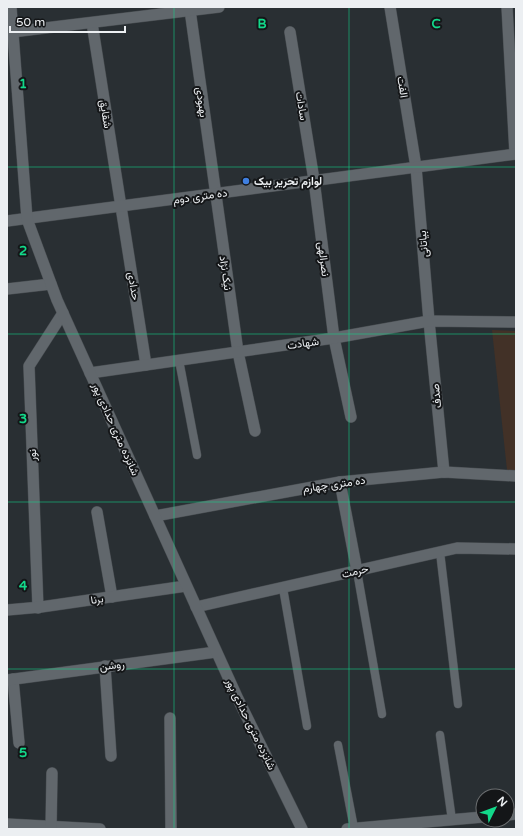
<svg xmlns="http://www.w3.org/2000/svg" width="523" height="836" viewBox="0 0 523 836" font-family="'Varela Round',Vazirmatn,sans-serif">
	<style>
		.education { fill: #423127 }
		.lines { fill: none; stroke-linecap: round; stroke-linejoin: round }
		.service-casing { stroke: #464b4f; stroke-width: 9 }
		.minor-casing { stroke: #464b4f; stroke-width: 12 }
		.tertiary-casing { stroke: #464b4f; stroke-width: 12 }
		.service { stroke: #61676c; stroke-width: 8 }
		.minor { stroke: #61676c; stroke-width: 11 }
		.tertiary { stroke: #61676c; stroke-width: 11 }
		.grid { fill: none; stroke: #12d98a; stroke-width: 1; stroke-opacity: 0.55 }
		.shop-dot { fill: #3f7fe0; stroke: #141618; stroke-width: 1.5 }
		.labels { text-anchor: middle; stroke-width: 4; stroke-linejoin: round; paint-order: stroke }
		.street-label { font-size: 11px; fill: #eceff2; stroke: #141618 }
		.poi-label { font-size: 11px; font-weight: bold; fill: #eceff2; stroke: #141618; text-anchor: start }
		.grid-label { font-size: 13px; text-anchor: middle; font-weight: bold; fill: #12d98a; stroke: #141618; stroke-width: 4; stroke-linejoin: round; paint-order: stroke }
	</style>
	<rect width="100%" height="100%" fill="#292f33"/>
	<!-- education -->
	<path class="education" d="M492,330L516,331V470H507Z"/>
	<g class="lines">
		<defs>
			<g id="service">
				<path d="M179,360L197,455"/>
				<path d="M440,552L458,704"/>
				<path d="M357,571L382,714"/>
				<path d="M283,588L307,726"/>
				<path d="M440,735L452,820"/>
				<path d="M338,745L354,828"/>
			</g>
			<g id="minor">
				<path d="M390,7L416,167L429,321L444,472"/>
				<path d="M507,7L515,154"/>
				<path d="M190,10L238,352L255,431"/>
				<path d="M92,23L146,365"/>
				<path d="M12,32L219,7"/>
				<path d="M290,32L314,180L334,338L351,417"/>
				<path d="M7,221L516,154"/>
				<path d="M7,289L51,284"/>
				<path d="M90,373L334,338L429,321L516,322"/>
				<path d="M340,482L357,571"/>
				<path d="M97,512L112,597"/>
				<path d="M155,516L340,482L444,472L516,476"/>
				<path d="M196,607L457,548L516,549"/>
				<path d="M38,608L29,366L63,313"/>
				<path d="M7,610L41,607L186,586"/>
				<path d="M105,666L111,756"/>
				<path d="M13,679L19,743"/>
				<path d="M7,680L216,652"/>
				<path d="M170,718L171,829"/>
				<path d="M507,815L516,814"/>
				<path d="M7,824L100,829"/>
				<path d="M51,829L52,773"/>
				<path d="M347,829L483,817"/>
			</g>
			<path id="tertiary" d="M11,7L27,219L57,300L238,699L302,829"/>
		</defs>
		<!-- service casing -->
		<use href="#service" class="service-casing"/>
		<!-- minor casing -->
		<use href="#minor" class="minor-casing"/>
		<!-- tertiary casing -->
		<use href="#tertiary" class="tertiary-casing"/>
		<!-- service -->
		<use href="#service" class="service"/>
		<!-- minor -->
		<use href="#minor" class="minor"/>
		<!-- tertiary -->
		<use href="#tertiary" class="tertiary"/>
	</g>
	<!-- grid -->
	<path class="grid" d="M174,7V829M349,7V829M7,167H516M7,334H516M7,502H516M7,669H516"/>
	<!-- markers -->
	<circle class="shop-dot" cx="246" cy="181" r="4"/>
	<g class="labels">
		<!-- street labels -->
		<g class="street-label">
			<text transform="translate(403 87) rotate(81)" y="4">الفت</text>
			<text transform="translate(202 102) rotate(82)" y="4">بهبودی</text>
			<text transform="translate(302 106) rotate(81)" y="4">سادات</text>
			<text transform="translate(106 114) rotate(81)" y="4">شقایق</text>
			<text transform="translate(200 196) rotate(-8)" y="4">ده متری دوم</text>
			<text transform="translate(423 244) rotate(-95)" y="4">بیاتانی</text>
			<text transform="translate(324 259) rotate(83)" y="4">نصرالهی</text>
			<text transform="translate(226 273) rotate(82)" y="4">نیک نژاد</text>
			<text transform="translate(134 286) rotate(81)" y="4">حدادی</text>
			<text transform="translate(303 343) rotate(-8)" y="4">شهادت</text>
			<text transform="translate(436 396) rotate(-96)" y="4">صدف</text>
			<text transform="translate(116 429) rotate(66)" y="4">شانزده متری حدادی پور</text>
			<text transform="translate(32 455) rotate(-92)" y="4">نور</text>
			<text transform="translate(334 484) rotate(-8)" y="4">ده متری چهارم</text>
			<text transform="translate(355 571) rotate(-13)" y="4">حرمت</text>
			<text transform="translate(97 599) rotate(-9)" y="4">برنا</text>
			<text transform="translate(112 665) rotate(-7)" y="4">روشن</text>
			<text transform="translate(251 724) rotate(64)" y="4">شانزده متری حدادی پور</text>
		</g>
		<!-- poi labels -->
		<g class="poi-label">
			<text x="254" y="185">لوازم تحریر بیک</text>
		</g>
	</g>
	<g class="grid-label">
		<text x="262" y="28">B</text>
		<text x="436" y="28">C</text>
		<text x="23" y="88">1</text>
		<text x="23" y="255">2</text>
		<text x="23" y="423">3</text>
		<text x="23" y="590">4</text>
		<text x="23" y="757">5</text>
	</g>
	<!-- border -->
	<rect width="523" height="836" fill="none" stroke="#eceff2" stroke-width="16"/>
	<!-- north arrow -->
	<g transform="translate(495 808) rotate(48)"><circle r="19" fill="#141618" stroke="#6a6d6f"/>
	<path d="M0-3L7 15L0 10L-7 15Z" fill="#12d98a"/>
	<text y="-6" font-size="11" font-weight="bold" text-anchor="middle" fill="#eceff2">N</text>
	</g>
	<!-- scale -->
	<path d="M10 26v6h115v-6" fill="none" stroke="#eceff2" stroke-width="2"/>
	<text x="16" y="26" font-size="12" fill="#eceff2" stroke="#141618" stroke-width="3" paint-order="stroke">50 m</text>
</svg>
